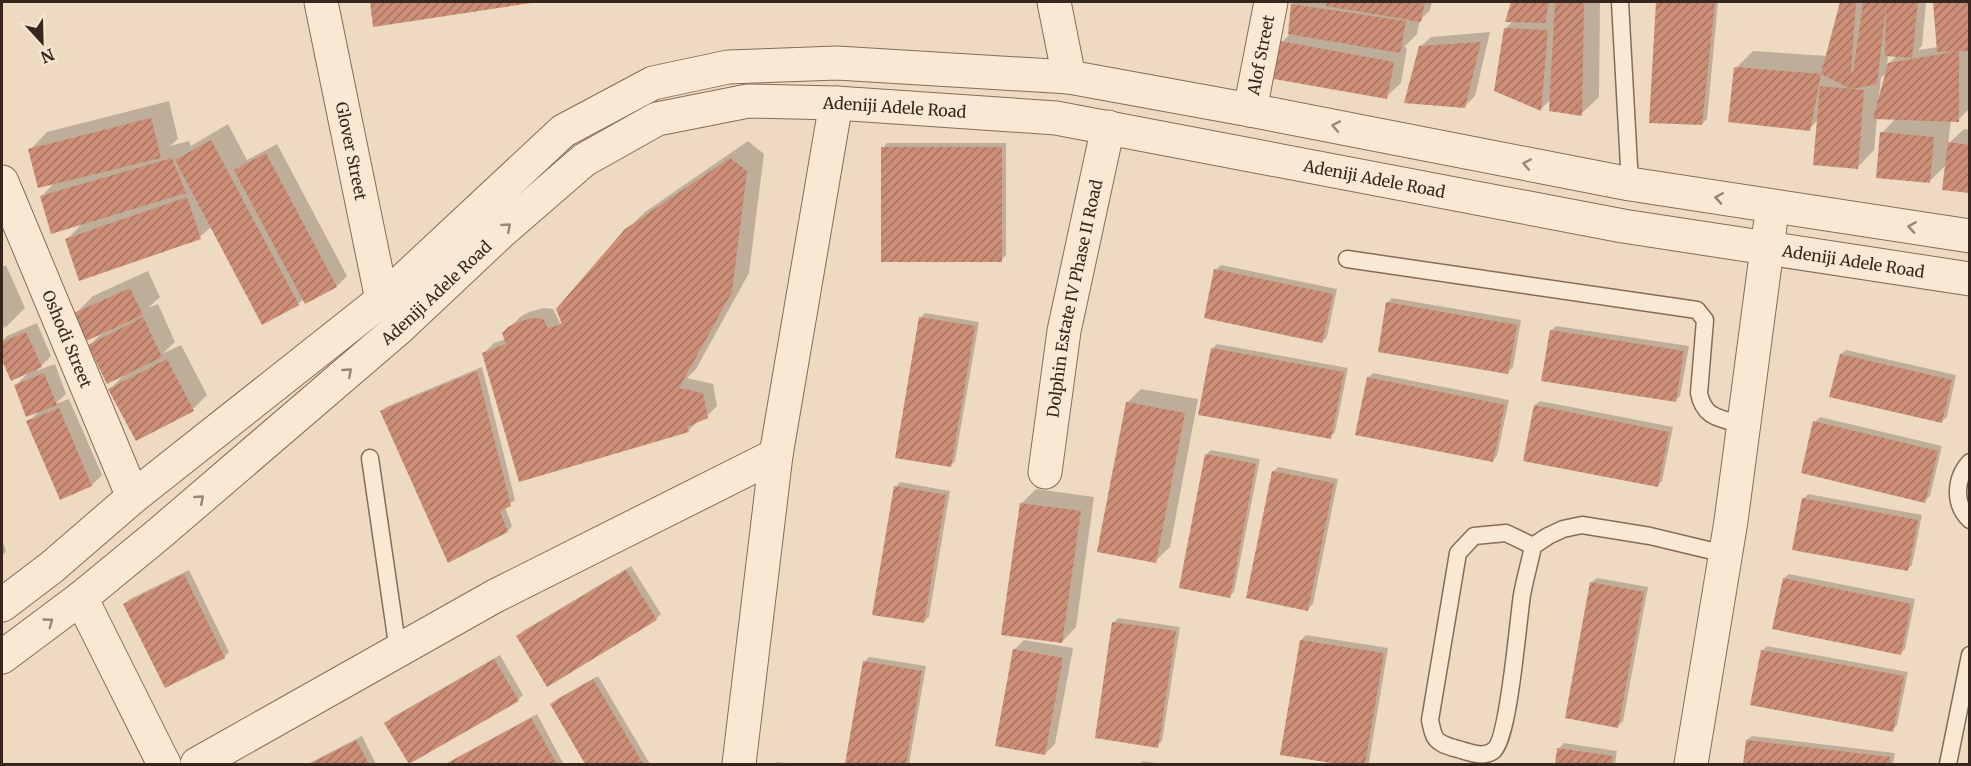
<svg xmlns="http://www.w3.org/2000/svg" width="1971" height="766" viewBox="0 0 1971 766" font-family="Merriweather,serif">
	<style>
		.shadow { fill: #0003; fill-rule: evenodd }
		.building { fill: url(#building-hatch) }
		.lines { fill: none; stroke-linecap: round; stroke-linejoin: round }
		.lane-casing { stroke: #876b58; stroke-width: 19 }
		.street-casing { stroke: #876b58; stroke-width: 35 }
		.lane { stroke: #f9e8d3; stroke-width: 16 }
		.street { stroke: #f9e8d3; stroke-width: 33 }
		.oneway { stroke: #988778 }
		.labels { text-anchor: middle; stroke-width: 5; stroke-linejoin: round; paint-order: stroke }
		.street-label { font-size: 16px; fill: #36261d; stroke: #f5e5d0 }
	</style>
	<defs>
		<pattern id="building-hatch" width="6" height="6" patternUnits="userSpaceOnUse" patternTransform="scale(1.5)"><rect width="6" height="6" fill="#cc8e76"/><path d="M-1 1l2-2M0 6l6-6M5 7l2-2" fill="none" stroke="#a67460"/></pattern>
	</defs>
	<rect width="100%" height="100%" fill="#eedac0"/>
	<!-- shadow -->
	<g class="shadow">
		<path d="M371,2H530L375,25Z"/>
		<path d="M1295,2H1432L1430,10L1420,20L1417,34L1404,47L1407,48L1401,83L1386,97L1282,42L1289,35L1292,4Z"/>
		<path d="M1512,2H1600L1599,97L1581,114L1551,99L1540,110L1505,29L1513,21H1507Z"/>
		<path d="M1657,2H1718L1707,119L1702,124L1651,122Z"/>
		<path d="M1841,2H1864V4L1867,2H1926L1922,46L1918,50L1938,47L1934,2H1970L1968,110L1958,120H1951L1948,144L1964,129L1970,130V192L1947,164L1929,182L1882,133L1896,118H1877L1874,150L1857,168L1818,120L1809,129L1736,68L1753,51L1827,56ZM1888,54L1897,55L1887,66ZM1887,72L1881,96L1879,95L1881,78Z"/>
		<path d="M1490,32L1475,96L1465,106L1420,47L1431,37Z"/>
		<path d="M169,101L178,139L170,146L189,141L191,146L228,124L247,160L277,144L347,276L337,286L305,302L303,299L298,304L212,226L200,237L67,239L83,223L42,196L55,182L30,150L47,132Z"/>
		<path d="M748,141L764,154L749,273L696,369L687,378L713,384L717,406L707,416L698,421L688,431L484,353L494,343L506,339L509,328L520,317L529,312L544,308L553,309L560,323H562L627,230L645,212Z"/>
		<path d="M887,143H1006V255L1001,260L883,148Z"/>
		<path d="M6,265L25,308L7,326L2,328V267Z"/>
		<path d="M1221,265L1337,289L1327,337L1322,342L1216,270Z"/>
		<path d="M148,271L160,297L148,308L158,304L175,342L162,354L181,345L207,395L193,409L110,389L125,374L90,345L103,332L76,313L93,296Z"/>
		<path d="M1392,298L1521,320L1513,367L1508,372L1387,303Z"/>
		<path d="M925,313L979,322L955,461L950,466L920,318Z"/>
		<path d="M37,323L51,356L36,371L55,364L66,394L55,404L69,399L102,475L92,485L28,422L40,410L16,385L30,371L11,379L2,356V341L7,336Z"/>
		<path d="M1556,326L1689,346L1680,396L1675,401L1551,331Z"/>
		<path d="M1217,344L1348,368L1335,432L1330,437L1212,349Z"/>
		<path d="M1846,350L1956,375L1947,417L1942,421L1841,354Z"/>
		<path d="M482,367L515,500L505,507L512,526L508,531L381,412L386,407Z"/>
		<path d="M1373,373L1509,400L1497,456L1492,461L1368,378Z"/>
		<path d="M1141,389L1198,399L1170,547L1155,561L1127,403Z"/>
		<path d="M1540,401L1673,427L1662,481L1657,486L1535,405Z"/>
		<path d="M1820,417L1942,446L1930,496L1925,501L1815,422Z"/>
		<path d="M1211,450L1260,459L1234,592L1229,597L1206,455Z"/>
		<path d="M1278,467L1338,479L1313,604L1308,609L1273,472Z"/>
		<path d="M900,482L950,491L929,617L924,621L896,487Z"/>
		<path d="M1036,489L1094,497L1076,627L1062,642L1021,504Z"/>
		<path d="M1808,494L1922,515L1912,565L1907,570L1803,499Z"/>
		<path d="M2,540L6,551L2,556Z"/>
		<path d="M631,566L661,614L656,619L518,636L523,631Z"/>
		<path d="M189,570L229,652L224,657L165,686L125,604L130,599Z"/>
		<path d="M1789,574L1915,599L1905,649L1900,654L1784,578Z"/>
		<path d="M1597,578L1648,587L1623,721L1618,726L1592,582Z"/>
		<path d="M1118,618L1180,627L1162,741L1157,746L1113,623Z"/>
		<path d="M1306,635L1388,648L1369,762L1366,764H1347L1282,754L1301,640Z"/>
		<path d="M1024,640L1073,648L1055,744L1045,754L1014,650Z"/>
		<path d="M1767,646L1908,672L1897,725L1893,730L1762,651Z"/>
		<path d="M500,655L523,695L518,700L386,723L391,718Z"/>
		<path d="M869,657L926,666L909,764H847L864,662Z"/>
		<path d="M598,676L650,764H587L552,704L557,699Z"/>
		<path d="M537,714L563,763L561,764H445Z"/>
		<path d="M362,736L376,764H308L310,763Z"/>
		<path d="M1752,736L1895,753L1893,764H1744L1747,740Z"/>
		<path d="M1564,743L1617,751L1615,764H1556L1559,748Z"/>
		<path d="M1143,761L1163,764H1139Z"/>
		<path d="M777,762L794,764H775Z"/>
	</g>
	<!-- building -->
	<g class="building">
		<path d="M370,2H531V3L373,27Z"/>
		<path d="M1328,2H1425L1421,22L1325,6Z"/>
		<path d="M1511,2H1549L1545,23L1505,22Z"/>
		<path d="M1555,2H1584L1582,116L1549,111Z"/>
		<path d="M1656,2H1715L1702,125L1649,123Z"/>
		<path d="M1840,2H1856L1851,72L1853,73L1863,3L1918,2L1912,58L1885,56L1886,7L1877,84L1851,89L1821,74Z"/>
		<path d="M1933,2H1970V51L1937,52Z"/>
		<path d="M1291,4L1406,21L1400,53L1288,34Z"/>
		<path d="M1504,28L1548,30L1541,111L1494,91Z"/>
		<path d="M1280,41L1394,62L1387,99L1274,79Z"/>
		<path d="M1481,42L1465,108L1404,103L1419,46Z"/>
		<path d="M1959,51V122L1873,119L1888,63Z"/>
		<path d="M1734,67L1821,74L1810,131L1728,122Z"/>
		<path d="M1820,86L1864,90L1858,169L1813,165Z"/>
		<path d="M151,118L161,158L38,188L28,149Z"/>
		<path d="M1880,132L1934,137L1930,183L1876,178Z"/>
		<path d="M211,140L299,305L262,325L175,160Z"/>
		<path d="M1948,142L1970,145V193L1942,190Z"/>
		<rect x="881" y="147" width="121" height="115"/>
		<path d="M266,153L337,287L305,304L234,170Z"/>
		<path d="M172,158L186,193L51,234L40,196Z"/>
		<path d="M730,158L747,171L732,292L679,388L703,393L708,418L687,427L689,432L519,482L482,353L506,344L502,333L508,327L518,322L532,318L543,319L548,328L562,324L556,309L625,229Z"/>
		<path d="M187,197L201,239L79,281L65,239Z"/>
		<path d="M1214,269L1333,294L1322,343L1204,318Z"/>
		<path d="M130,288L143,315L86,341L74,313Z"/>
		<path d="M1386,302L1517,325L1508,374L1378,352Z"/>
		<path d="M143,317L162,357L107,384L88,345Z"/>
		<path d="M919,317L975,326L951,467L895,458Z"/>
		<path d="M1550,330L1684,351L1676,402L1541,381Z"/>
		<path d="M26,332L42,367L11,381L2,360V342Z"/>
		<path d="M1211,348L1344,372L1331,439L1198,415Z"/>
		<path d="M1840,354L1952,380L1942,423L1829,397Z"/>
		<path d="M167,359L194,411L136,441L108,389Z"/>
		<path d="M477,371L511,506L500,511L508,532L448,563L380,411Z"/>
		<path d="M44,373L57,405L26,417L14,385Z"/>
		<path d="M1367,377L1505,405L1493,462L1355,435Z"/>
		<path d="M1126,402L1185,413L1156,563L1097,552Z"/>
		<path d="M1534,405L1669,432L1658,487L1523,461Z"/>
		<path d="M59,408L92,486L60,500L26,421Z"/>
		<path d="M1813,421L1938,451L1925,503L1801,473Z"/>
		<path d="M1205,454L1256,464L1230,598L1179,588Z"/>
		<path d="M1272,471L1334,483L1308,611L1246,598Z"/>
		<path d="M894,486L946,495L924,623L872,615Z"/>
		<path d="M1802,498L1918,520L1908,571L1792,550Z"/>
		<path d="M1020,503L1081,511L1062,643L1001,635Z"/>
		<path d="M626,570L657,620L547,687L516,636Z"/>
		<path d="M184,574L225,658L165,688L123,604Z"/>
		<path d="M1783,578L1911,604L1901,655L1772,629Z"/>
		<path d="M1590,582L1644,592L1618,728L1565,718Z"/>
		<path d="M1112,622L1176,631L1158,748L1095,738Z"/>
		<path d="M1300,640L1384,653L1365,764H1338L1280,755Z"/>
		<path d="M1013,649L1063,658L1045,755L995,746Z"/>
		<path d="M1761,650L1904,676L1893,732L1750,705Z"/>
		<path d="M494,659L519,701L409,764L384,723Z"/>
		<path d="M863,661L922,671L906,764H845Z"/>
		<path d="M593,679L643,764H585L550,704Z"/>
		<path d="M531,718L557,764H446Z"/>
		<path d="M356,740L369,764H309Z"/>
		<path d="M1746,740L1890,757V764H1743Z"/>
		<path d="M1557,748L1613,756L1612,764H1555Z"/>
	</g>
	<g class="lines">
		<defs>
			<g id="lane">
				<path d="M1620,2L1630,184"/>
				<path d="M1347,259L1697,310L1705,320L1699,393C1704,419 1721,418 1743,425"/>
				<path d="M370,458L398,651"/>
				<path d="M1970,462C1955,478 1953,504 1970,520"/>
				<path d="M1533,546L1506,533L1474,536L1458,553L1430,720C1434,740 1435,742 1454,748C1467,751 1481,759 1493,751C1509,740 1518,620 1522,595C1525,578 1530,562 1533,546L1548,536L1563,529L1582,525L1650,536L1725,554"/>
				<path d="M1948,764L1970,655"/>
			</g>
			<g id="street">
				<path id="s1" d="M321,2L382,300"/>
				<path d="M1054,2L1069,77"/>
				<path id="s2" d="M1250,110L1271,2"/>
				<path id="s3" d="M2,182L133,497"/>
				<path id="s4" d="M1045,472L1064,331L1108,127"/>
				<path d="M81,598L164,764"/>
				<path d="M2,605L52,567L133,497L382,300L563,131L653,83L728,67L837,63L1069,77L1250,110L1630,184L1970,236"/>
				<path id="s5" d="M2,657L81,598L160,533L399,328L501,232L584,160L657,119L748,101L836,103L1056,118L1623,226L1970,279"/>
				<path d="M197,764L495,596L776,455"/>
				<path d="M739,764L776,455L836,103"/>
				<path d="M1691,764L1731,521L1770,226"/>
			</g>
		</defs>
		<!-- lane casing -->
		<use href="#lane" class="lane-casing"/>
		<!-- street casing -->
		<use href="#street" class="street-casing"/>
		<!-- lane -->
		<use href="#lane" class="lane"/>
		<!-- street -->
		<use href="#street" class="street"/>
	</g>
	<!-- one-way arrows -->
	<defs><path id="oneway-chevron" d="M-2-3.5L2.5 0L-2 3.5" fill="none" stroke-width="1.6" stroke-linecap="round" stroke-linejoin="round" transform="scale(1.5)"/></defs>
	<g class="oneway">
		<use href="#oneway-chevron" transform="translate(1336 126) rotate(-169)"/>
		<use href="#oneway-chevron" transform="translate(1527 164) rotate(-169)"/>
		<use href="#oneway-chevron" transform="translate(1719 198) rotate(-171)"/>
		<use href="#oneway-chevron" transform="translate(507 227) rotate(-41)"/>
		<use href="#oneway-chevron" transform="translate(1912 227) rotate(-171)"/>
		<use href="#oneway-chevron" transform="translate(348 372) rotate(-41)"/>
		<use href="#oneway-chevron" transform="translate(200 499) rotate(-41)"/>
		<use href="#oneway-chevron" transform="translate(49 622) rotate(-36)"/>
	</g>
	<g class="labels">
		<!-- street labels -->
		<g class="street-label">
			<text dy="6" stroke="none"><textPath href="#s2" startOffset="56">Alof Street</textPath></text>
			<text dy="6" stroke="none"><textPath href="#s5" startOffset="1089">Adeniji Adele Road</textPath></text>
			<text dy="6" stroke="none"><textPath href="#s1" startOffset="152">Glover Street</textPath></text>
			<text dy="6" stroke="none"><textPath href="#s5" startOffset="1575">Adeniji Adele Road</textPath></text>
			<text dy="6" stroke="none"><textPath href="#s5" startOffset="2061">Adeniji Adele Road</textPath></text>
			<text dy="6" stroke="none"><textPath href="#s5" startOffset="567">Adeniji Adele Road</textPath></text>
			<text dy="6" stroke="none"><textPath href="#s4" startOffset="176">Dolphin Estate IV Phase II Road</textPath></text>
			<text dy="6" stroke="none"><textPath href="#s3" startOffset="170">Oshodi Street</textPath></text>
		</g>
	</g>
	<!-- border -->
	<rect width="1971" height="766" fill="none" stroke="#36261d" stroke-width="6"/>
	<!-- north arrow -->
	<g transform="translate(42 42) rotate(158)" stroke="#f5e5d0" stroke-width="4.5" paint-order="stroke">
	<path d="M0-4.5L10 22L0 15L-10 22Z" fill="#36261d"/>
	<text y="-9" font-size="16" font-weight="bold" text-anchor="middle" fill="#36261d">N</text>
	</g>
</svg>
